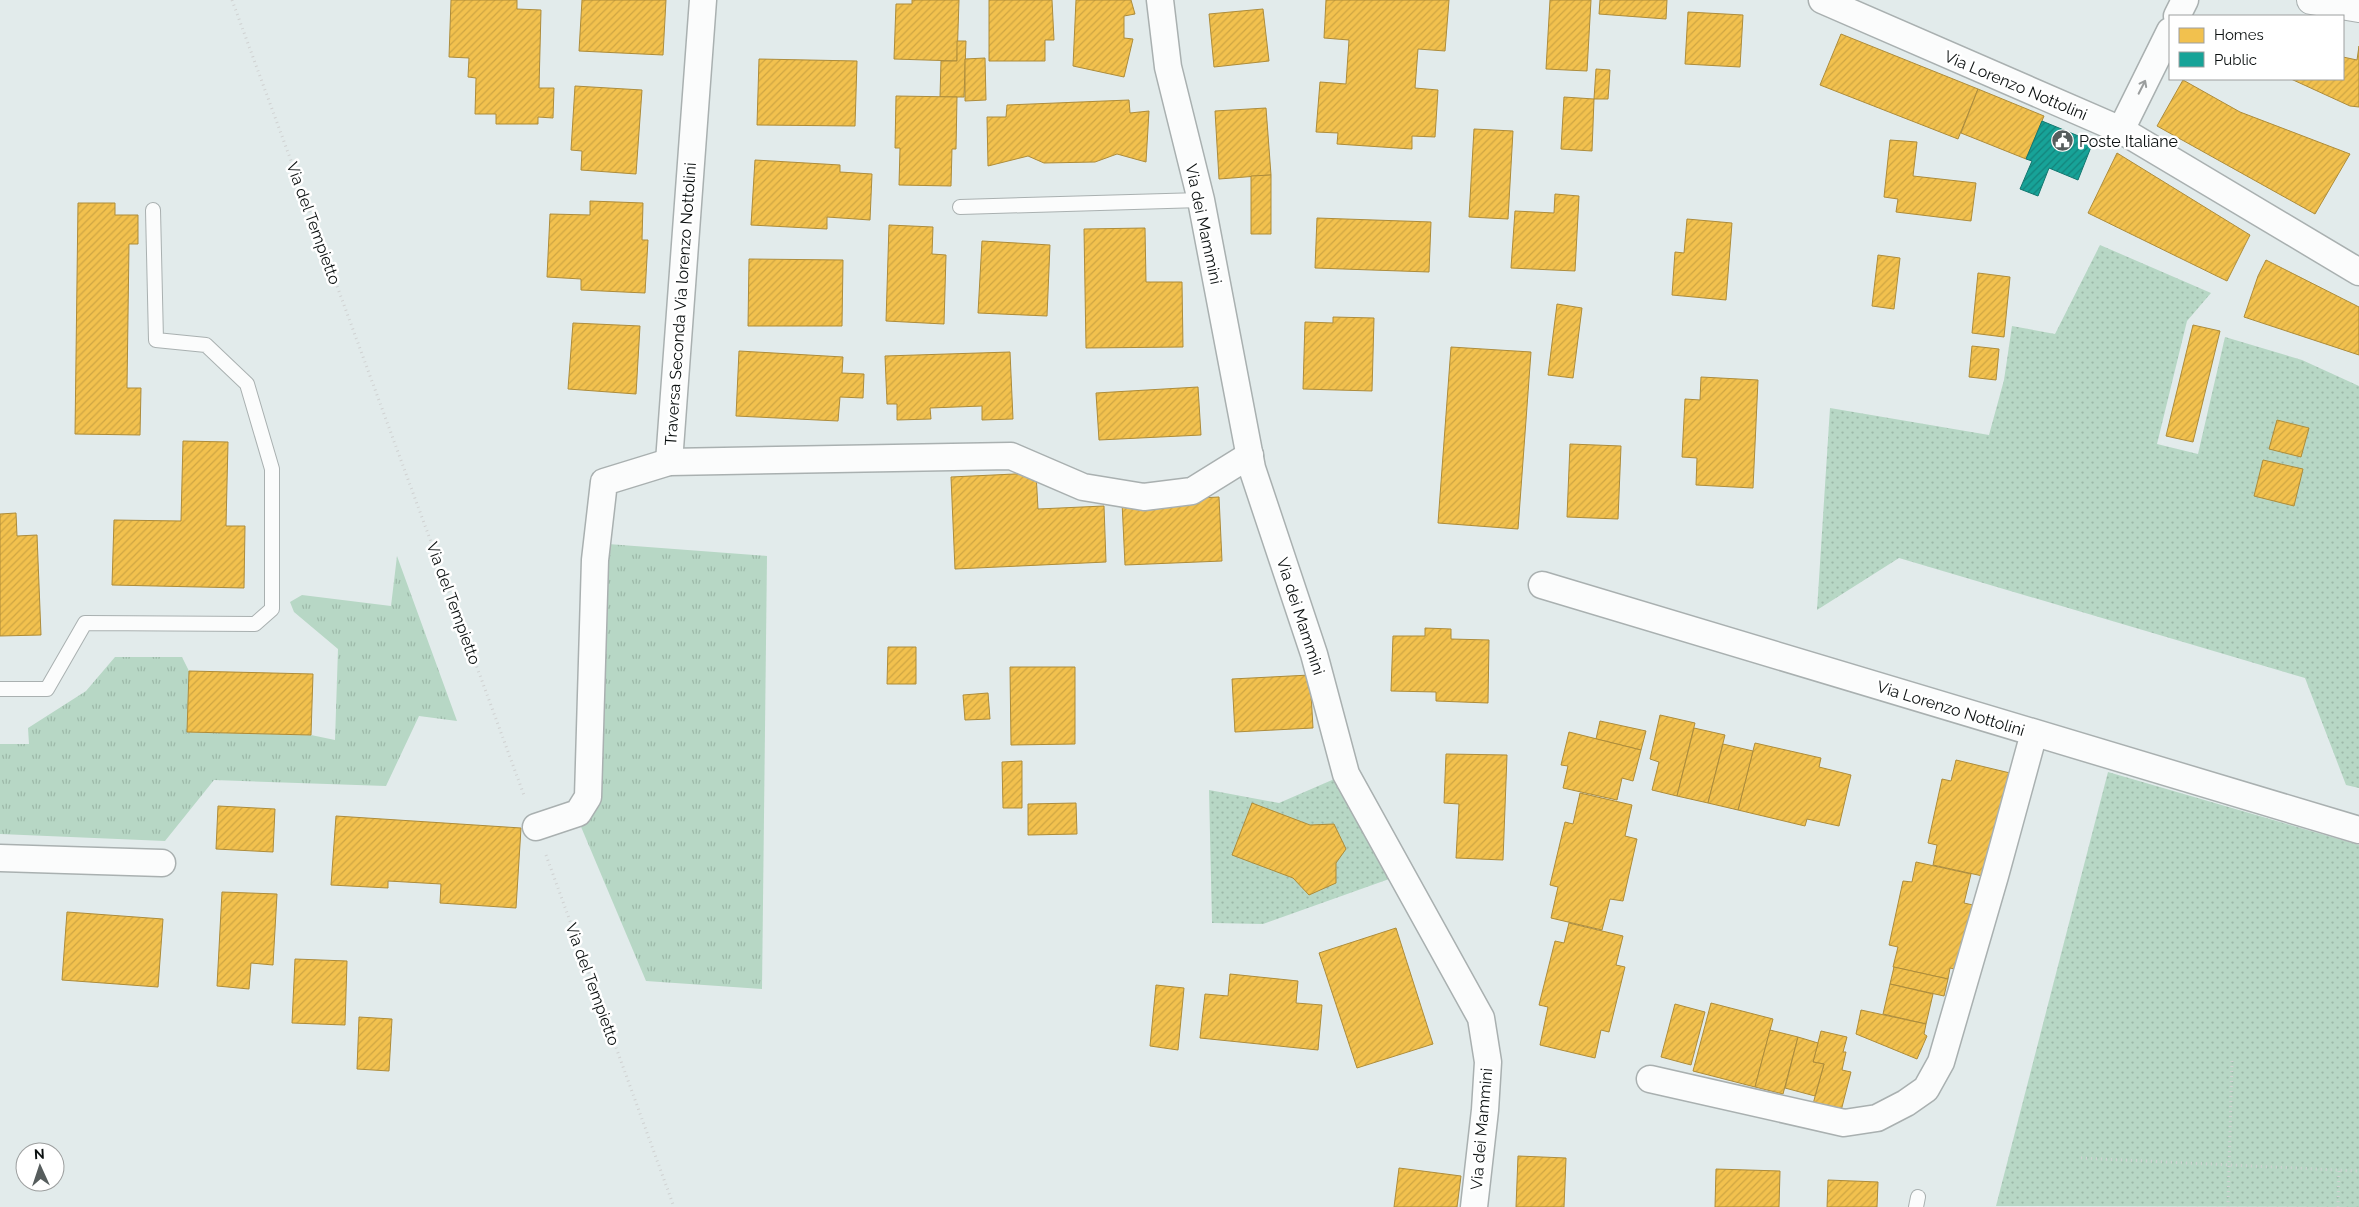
<svg xmlns="http://www.w3.org/2000/svg" width="2359" height="1207" viewBox="0 0 2359 1207" font-family="Raleway,sans-serif">
	<style>
		.grass { fill: url(#grass-tufts) }
		.park { fill: url(#park-dots) }
		.homes { fill: url(#homes-hatch); stroke: #ad8c3b }
		.public { fill: url(#public-hatch); stroke: #13776f }
		.lines { fill: none; stroke-linecap: round; stroke-linejoin: round }
		.service-casing { stroke: #a9b0b0; stroke-width: 16 }
		.minor-casing { stroke: #a9b0b0; stroke-width: 29 }
		.tertiary-casing { stroke: #a9b0b0; stroke-width: 30 }
		.path { stroke: #d0d2d2; stroke-width: 3; stroke-dasharray: 1 4; stroke-linecap: butt }
		.service { stroke: #fbfcfc; stroke-width: 14 }
		.minor { stroke: #fbfcfc; stroke-width: 26 }
		.tertiary { stroke: #fbfcfc; stroke-width: 28 }
		.oneway { stroke: #9b9e9e }
		.labels { text-anchor: middle; stroke-width: 5; stroke-linejoin: round; paint-order: stroke }
		.street-label { font-size: 16px; fill: #0b1010; stroke: #fff }
		.poi-label { font-size: 16px; fill: #0b1010; stroke: #fff; text-anchor: start }
	</style>
	<defs>
		<pattern id="grass-tufts" width="24" height="20" patternUnits="userSpaceOnUse" patternTransform="scale(1.25)"><rect width="24" height="20" fill="#b7d7c5"/><path d="M3 7l-1-3M5 7V3M7 7l1-3M15 17l-1-3M17 17v-4M19 17l1-3" fill="none" stroke="#9cb8a8"/></pattern>
		<pattern id="park-dots" width="8" height="8" patternUnits="userSpaceOnUse" patternTransform="scale(1.25)"><rect width="8" height="8" fill="#b7d7c5"/><path d="M2 2h.1M6 6h.1" fill="none" stroke="#9cb8a8" stroke-width="1.8" stroke-linecap="round"/></pattern>
		<pattern id="homes-hatch" width="6" height="6" patternUnits="userSpaceOnUse" patternTransform="scale(1.25)"><rect width="6" height="6" fill="#f2c14e"/><path d="M-1 1l2-2M0 6l6-6M5 7l2-2" fill="none" stroke="#cea543"/></pattern>
		<pattern id="public-hatch" width="6" height="6" patternUnits="userSpaceOnUse" patternTransform="scale(1.25)"><rect width="6" height="6" fill="#17a398"/><path d="M-1 1l2-2M0 6l6-6M5 7l2-2" fill="none" stroke="#13837b"/></pattern>
	</defs>
	<rect width="100%" height="100%" fill="#e2ebeb"/>
	<!-- grass -->
	<g class="grass">
		<path d="M608,544L767,556L762,989L646,981L579,822Z"/>
		<path d="M397,556L457,721L419,716L386,786L214,780L165,841L0,834V744H29L28,728L86,691L115,657H182L189,671L187,732L311,735L335,740L338,649L294,612L290,602L302,595L391,606Z"/>
	</g>
	<!-- park -->
	<g class="park">
		<path d="M2100,245L2211,293L2187,321L2157,444L2198,454L2225,337L2302,360L2359,386V788L2346,785L2305,678L1899,558L1817,610L1830,408L1989,435L2004,380L2012,326L2055,334Z"/>
		<path d="M2108,772L2359,845V1207L1996,1206Z"/>
		<path d="M1339,777L1392,878L1263,924L1212,923L1209,790L1279,803Z"/>
	</g>
	<!-- homes -->
	<g class="homes">
		<path d="M451,0H517V9L541,10L539,88H554L553,118L538,117V124H496V114H475L476,78L468,77L469,58L449,57Z"/>
		<path d="M582,0H666L663,55L579,51Z"/>
		<path d="M912,0H959L957,61L894,59L896,4H912Z"/>
		<path d="M989,0H1052L1054,40H1045V61H989Z"/>
		<path d="M1076,0H1131L1135,14L1124,16V38L1133,39L1124,77L1073,66Z"/>
		<path d="M1326,0H1449L1445,51L1418,49L1415,88L1438,90L1435,137L1412,136V149L1337,144L1338,133L1316,132L1320,82L1346,84L1349,40L1324,38Z"/>
		<path d="M1550,0H1591L1587,71L1546,69Z"/>
		<path d="M1600,0H1667L1666,19L1599,14Z"/>
		<path d="M1263,9L1269,61L1214,67L1209,14Z"/>
		<path d="M1688,12L1743,15L1740,67L1685,64Z"/>
		<path d="M1841,34L1978,89L1958,139L1820,85Z"/>
		<path d="M957,41H966L964,97H940L941,61H957Z"/>
		<path d="M2359,46V107L2350,106L2291,79H2343V57L2357,60Z"/>
		<path d="M985,58L986,100L965,101V59Z"/>
		<path d="M759,59L857,61L855,126L757,125Z"/>
		<path d="M1596,69L1610,70L1608,99H1594Z"/>
		<path d="M2183,80L2240,112L2350,154L2315,214L2157,126Z"/>
		<path d="M575,86L642,90L636,174L581,170L582,151L571,150Z"/>
		<path d="M1978,89L2044,116L2026,159L1961,133Z"/>
		<path d="M896,96L957,97L956,149H952L951,186L899,185L900,148H895Z"/>
		<path d="M1564,97L1594,99L1592,151L1561,149Z"/>
		<path d="M1129,100L1130,113L1149,111L1146,162L1117,154L1095,162L1044,163L1028,156L988,166L987,117H1006L1007,105Z"/>
		<path d="M1266,108L1271,175L1219,179L1215,111Z"/>
		<path d="M1474,129L1513,131L1508,219L1469,217Z"/>
		<path d="M1890,140L1917,142L1913,176L1976,183L1971,221L1896,212L1898,199L1884,197Z"/>
		<path d="M2117,153L2250,235L2227,281L2088,213Z"/>
		<path d="M755,160L840,165V172L872,174L870,220L827,217V229L751,225Z"/>
		<path d="M1271,175V234H1251V176Z"/>
		<path d="M1555,194L1579,196L1575,271L1511,268L1515,211L1554,213Z"/>
		<path d="M590,201L643,203L642,240H648L645,293L581,290V279L547,277L550,214L590,215Z"/>
		<path d="M78,203H115V215H138V244H129L127,388H141L140,435L75,434Z"/>
		<path d="M1317,218L1431,222L1429,272L1315,268Z"/>
		<path d="M1687,219L1732,223L1726,300L1672,295L1675,252L1684,253Z"/>
		<path d="M889,225L933,227L932,254L946,255L944,324L886,321Z"/>
		<path d="M1145,228L1146,282H1182L1183,347L1086,348L1084,229Z"/>
		<path d="M982,241L1050,245L1047,316L978,313Z"/>
		<path d="M1878,255L1900,258L1894,309L1872,306Z"/>
		<path d="M749,259L843,260L842,326H748Z"/>
		<path d="M2266,260L2359,307V355L2244,317L2258,276Z"/>
		<path d="M1978,273L2010,277L2004,337L1972,333Z"/>
		<path d="M1557,304L1582,308L1573,378L1548,375Z"/>
		<path d="M1333,317L1374,318L1372,391L1303,389L1305,322L1333,323Z"/>
		<path d="M573,323L640,326L636,394L568,389Z"/>
		<path d="M2193,325L2220,331L2193,442L2166,436Z"/>
		<path d="M1972,346L1999,349L1996,380L1969,377Z"/>
		<path d="M1451,347L1531,352L1518,529L1438,523Z"/>
		<path d="M739,351L843,357L842,373L864,374L863,398L840,397L838,421L736,416Z"/>
		<path d="M1010,352L1013,419L982,420V406L930,408L931,419L897,420V404H887L885,356Z"/>
		<path d="M1701,377L1758,380L1753,488L1696,485L1697,458L1682,457L1685,399L1700,400Z"/>
		<path d="M1198,387L1201,435L1099,440L1096,393Z"/>
		<path d="M2277,420L2309,428L2301,457L2269,449Z"/>
		<path d="M183,441L228,442L226,526H245L244,588L112,585L114,520L181,521Z"/>
		<path d="M1570,444L1621,446L1618,519L1567,517Z"/>
		<path d="M2263,460L2303,469L2294,506L2254,496Z"/>
		<path d="M1036,473L1038,509L1104,506L1106,562L955,569L951,477Z"/>
		<path d="M1219,497L1222,561L1125,565L1122,502Z"/>
		<path d="M16,513L17,536L37,535L41,635L0,636V514Z"/>
		<path d="M1425,628L1451,629V639L1489,640L1488,703L1436,701V692L1391,691L1393,636H1425Z"/>
		<path d="M888,647H916V684H887Z"/>
		<path d="M1010,667H1075V744L1011,745Z"/>
		<path d="M189,671L313,674L311,735L187,732Z"/>
		<path d="M1310,675L1313,728L1235,732L1232,679Z"/>
		<path d="M988,693L990,719L965,720L963,695Z"/>
		<path d="M1660,715L1695,723L1677,796L1652,790L1659,762L1650,759Z"/>
		<path d="M1600,721L1646,731L1641,750L1596,739Z"/>
		<path d="M1694,728L1725,735L1708,803L1677,796Z"/>
		<path d="M1569,732L1641,750L1633,781L1622,778L1617,800L1563,788L1568,766L1561,765Z"/>
		<path d="M1755,743L1821,758L1819,767L1851,775L1839,826L1807,819L1805,826L1738,810Z"/>
		<path d="M1723,744L1753,751L1738,810L1708,803Z"/>
		<path d="M1446,754L1507,755L1503,860L1456,858L1459,804L1444,803Z"/>
		<path d="M1956,760L2010,773L1987,877L1933,865L1937,845L1928,843L1942,779L1951,781Z"/>
		<path d="M1022,761V808H1003L1002,762Z"/>
		<path d="M1580,793L1632,805L1625,836L1637,839L1623,901L1610,899L1602,930L1551,918L1558,887L1550,885L1565,822L1573,824Z"/>
		<path d="M1076,803L1077,834L1028,835V804Z"/>
		<path d="M1252,803L1310,825L1334,824L1346,849L1336,863V883L1309,895L1293,878L1232,855Z"/>
		<path d="M218,806L275,809L273,852L216,849Z"/>
		<path d="M336,816L521,828L516,908L440,903L441,884L388,881V888L331,885Z"/>
		<path d="M1916,862L1971,874L1964,903L1973,905L1959,970L1950,968L1948,979L1893,967L1898,947L1889,945L1903,881L1912,882Z"/>
		<path d="M222,892L277,894L273,965L251,963L249,989L217,986Z"/>
		<path d="M67,912L163,919L158,987L62,980Z"/>
		<path d="M1569,923L1623,936L1616,965L1625,967L1609,1032L1601,1030L1595,1058L1540,1045L1548,1007L1539,1005L1555,941L1564,943Z"/>
		<path d="M1396,928L1433,1044L1357,1068L1319,953Z"/>
		<path d="M295,959L347,961L345,1025L292,1023Z"/>
		<path d="M1894,967L1948,979L1944,996L1890,984Z"/>
		<path d="M1230,974L1298,981L1296,1003L1322,1005L1318,1050L1200,1038L1205,994L1228,996Z"/>
		<path d="M1890,984L1933,994L1926,1024L1883,1014Z"/>
		<path d="M1156,985L1184,988L1178,1050L1150,1046Z"/>
		<path d="M1711,1003L1773,1019L1755,1087L1693,1071Z"/>
		<path d="M1675,1004L1705,1012L1691,1065L1661,1057Z"/>
		<path d="M1861,1010L1926,1024L1924,1034L1927,1036L1917,1059L1856,1034Z"/>
		<path d="M359,1017L392,1019L389,1071L357,1069Z"/>
		<path d="M1770,1030L1798,1037L1783,1094L1755,1087Z"/>
		<path d="M1821,1031L1847,1037L1843,1052H1846L1842,1070L1851,1072L1841,1111L1813,1104L1824,1064L1813,1062Z"/>
		<path d="M1798,1037L1818,1043L1813,1062L1824,1064L1815,1096L1785,1088Z"/>
		<path d="M1518,1156L1566,1158L1564,1207H1516Z"/>
		<path d="M1399,1168L1461,1176L1457,1207H1394Z"/>
		<path d="M1716,1169L1780,1171L1779,1207H1715Z"/>
		<path d="M1828,1180L1878,1182L1877,1207H1827Z"/>
	</g>
	<!-- public -->
	<path class="public" d="M2042,121L2093,142L2078,180L2049,168L2038,196L2020,189L2032,161L2026,159Z"/>
	<g class="lines">
		<defs>
			<g id="service">
				<path d="M960,207L1201,200"/>
				<path d="M0,689H47L85,623L255,624L272,609V469L247,384L206,345L156,340L153,210"/>
				<path d="M1916,1207L1918,1197"/>
			</g>
			<g id="minor">
				<path d="M1160,0L1168,67L1201,200L1252,468L1314,654L1346,774L1481,1018L1488,1062L1485,1110L1474,1207"/>
				<path d="M1822,0L2121,130L2359,272"/>
				<path d="M2177,16L2185,0"/>
				<path d="M2121,130L2170,31"/>
				<path d="M669,462L703,0"/>
				<path d="M1542,585L2359,830"/>
				<path d="M536,827L578,813L588,797L595,560L604,482L669,462L1011,456L1083,487L1144,497L1192,491L1250,455"/>
				<path d="M0,858L162,863"/>
				<path d="M1650,1079L1844,1123L1877,1118L1906,1103L1926,1089L1941,1062L1995,876L2034,733"/>
			</g>
			<path id="tertiary" d="M2311,0L2359,8"/>
		</defs>
		<!-- service casing -->
		<use href="#service" class="service-casing"/>
		<!-- minor casing -->
		<use href="#minor" class="minor-casing"/>
		<!-- tertiary casing -->
		<use href="#tertiary" class="tertiary-casing"/>
		<!-- path -->
		<g class="path">
			<path d="M232,0L525,798"/>
			<path d="M546,855L674,1207"/>
			<path d="M2081,1158L2359,1171"/>
			<path d="M2228,1207L2232,1058"/>
			<path d="M2338,1207L2339,1170"/>
		</g>
		<!-- service -->
		<use href="#service" class="service"/>
		<!-- minor -->
		<use href="#minor" class="minor"/>
		<!-- tertiary -->
		<use href="#tertiary" class="tertiary"/>
	</g>
	<!-- one-way arrows -->
	<defs><path id="oneway-shaft" d="M-6 0H5M1.5-3L5.5 0L1.5 3" fill="none" stroke-width="1.6" stroke-linecap="round" stroke-linejoin="round" transform="scale(1.25)"/></defs>
	<use class="oneway" href="#oneway-shaft" transform="translate(2142 87) rotate(-63)"/>
	<!-- icons -->
	<defs>
		<symbol id="civic-disc" viewBox="-11 -11 22 22"><circle r="9.5" fill="#565d5d" stroke="#fff"/><path d="M-.6-6.5H3V-4.5H.6V-3L4-1V1h2V6H-6V1h2V-1L-.6-3ZM-1.2 2.5V6h2.4V2.5Z" fill="#fff"/></symbol>
	</defs>
	<g fill-rule="evenodd">
		<use href="#civic-disc" x="2050" y="128" width="25" height="25"/>
	</g>
	<g class="labels">
		<!-- street labels -->
		<g class="street-label">
			<text transform="translate(2016 85) rotate(23)" y="6">Via Lorenzo Nottolini</text>
			<text transform="translate(314 223) rotate(70)" y="6">Via del Tempietto</text>
			<text transform="translate(1204 224) rotate(78)" y="6">Via dei Mammini</text>
			<text transform="translate(680 304) rotate(-86)" y="6">Traversa Seconda Via lorenzo Nottolini</text>
			<text transform="translate(454 603) rotate(70)" y="6">Via del Tempietto</text>
			<text transform="translate(1301 616) rotate(72)" y="6">Via dei Mammini</text>
			<text transform="translate(1951 708) rotate(17)" y="6">Via Lorenzo Nottolini</text>
			<text transform="translate(593 984) rotate(70)" y="6">Via del Tempietto</text>
			<text transform="translate(1481 1129) rotate(-85)" y="6">Via dei Mammini</text>
		</g>
		<!-- poi labels -->
		<g class="poi-label">
			<text x="2079" y="147">Poste Italiane</text>
		</g>
	</g>
	<!-- legend -->
	<rect x="2169" y="15" width="175" height="65" fill="#ffffff" stroke="#9d9f9f"/>
	<rect x="2179" y="28" width="25" height="15" fill="#f2c14e" stroke="#9d9f9f"/>
	<text x="2214" y="40" font-size="15" fill="#0b1010">Homes</text>
	<rect x="2179" y="52" width="25" height="15" fill="#17a398" stroke="#9d9f9f"/>
	<text x="2214" y="65" font-size="15" fill="#0b1010">Public</text>
	<!-- north arrow -->
	<g transform="translate(40 1167) rotate(357)"><circle r="24" fill="#ffffff" stroke="#9d9f9f"/>
	<path d="M0-4L9 19L0 12L-9 19Z" fill="#565d5d"/>
	<text y="-8" font-size="14" font-weight="bold" text-anchor="middle" fill="#0b1010">N</text>
	</g>
</svg>
